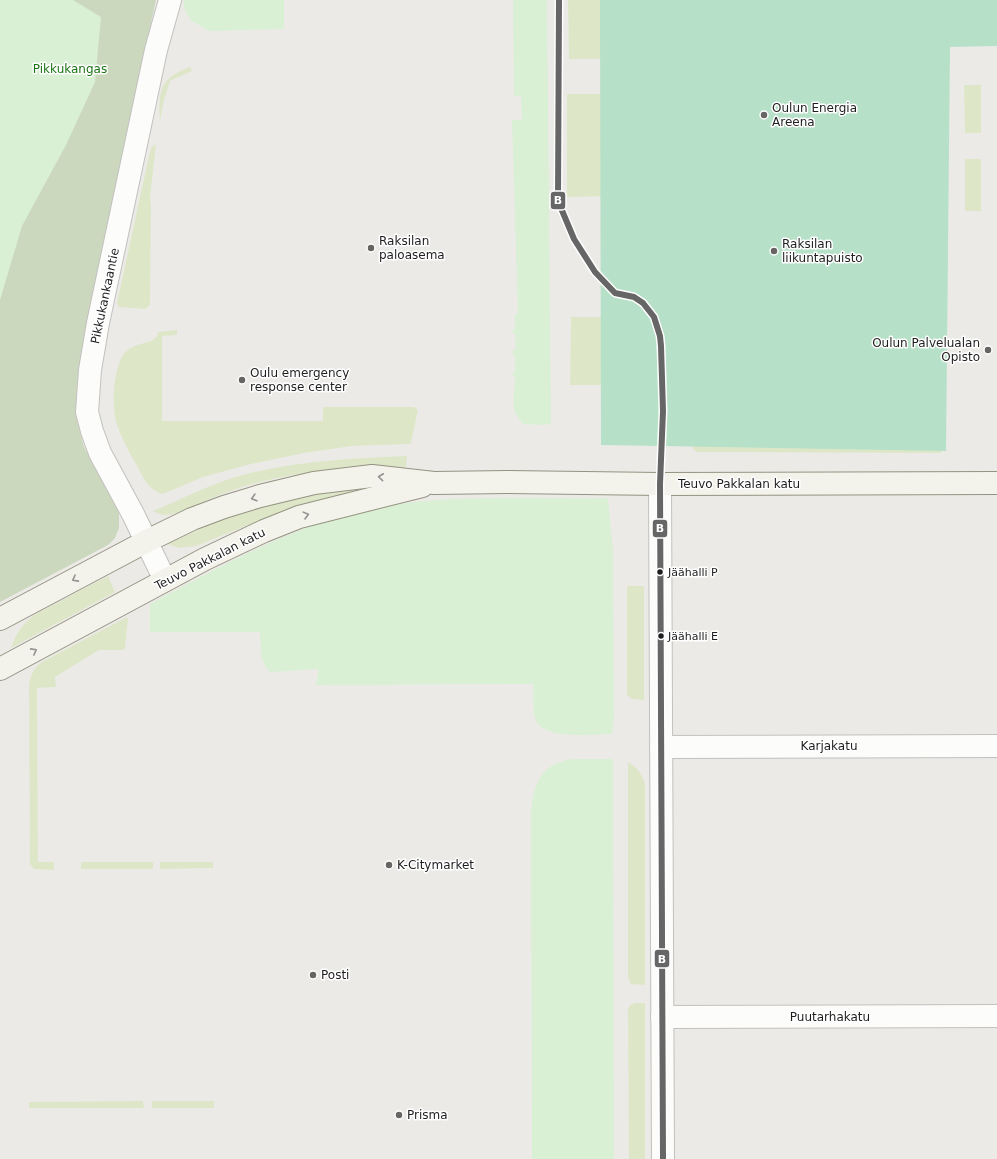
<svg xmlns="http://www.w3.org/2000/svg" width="997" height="1159" viewBox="0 0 997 1159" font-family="'DejaVu Sans',sans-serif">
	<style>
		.grass { fill: #dde7c8 }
		.forest { fill: #ccd8be }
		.park { fill: #d9f0d5 }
		.pitch { fill: #b6e0c7 }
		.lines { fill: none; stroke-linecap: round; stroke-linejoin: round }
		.street-casing { stroke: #c2c1bf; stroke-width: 24 }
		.secondary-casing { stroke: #959381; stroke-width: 24 }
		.street { stroke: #fcfcfb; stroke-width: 22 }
		.secondary { stroke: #f3f2eb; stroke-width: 22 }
		.bus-1-casing { stroke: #fff; stroke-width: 9 }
		.bus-1 { stroke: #666; stroke-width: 6 }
		.oneway { stroke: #93938f }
		.poi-dot { fill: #666564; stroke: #fff; stroke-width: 1.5 }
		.bus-dot { fill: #1e1e1e; stroke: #fff; stroke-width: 1.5 }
		.labels { text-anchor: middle; stroke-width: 3; stroke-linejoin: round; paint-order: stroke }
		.bus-label { font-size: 11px; fill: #1e1e1e; stroke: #fff; text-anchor: start }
		.park-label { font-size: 12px; fill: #1b7415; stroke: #fff }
		.poi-label { font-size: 12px; fill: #1e1e1e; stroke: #fff; text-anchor: start }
		.street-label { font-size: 12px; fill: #1e1e1e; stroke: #fff }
		.line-badge { stroke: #fff; stroke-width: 1.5 }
		.badge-label { font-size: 11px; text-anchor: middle; font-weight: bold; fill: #fff }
	</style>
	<rect width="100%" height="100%" fill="#eceae7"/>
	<!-- grass -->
	<g class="grass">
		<path d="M568,0H615V59H569Z"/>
		<path d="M190,67L192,71L170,81L164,100L160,121C158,91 160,78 190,67Z"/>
		<path d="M964,85H981V133H965Z"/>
		<path d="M567,94H614L615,196L567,197Z"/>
		<path d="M156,144L150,198L151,206L150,305L145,309L119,307L117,303L150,151L152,147Z"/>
		<rect x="965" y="159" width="16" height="52"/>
		<path d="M571,317H607V385H570Z"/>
		<path d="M177,330V335L162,336V421H323V407H414L418,410L411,443L409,444L352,446L304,453L247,465L203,477L163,494C148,490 144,479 137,466C130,454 123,441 118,428C111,409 113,379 120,361C128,340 151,346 156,337C158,336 158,334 158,332Z"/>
		<path d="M691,424L941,435V453L697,452L693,449Z"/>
		<path d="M407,456L406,467C343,467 276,472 217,496C202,502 180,514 165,515C161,515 157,513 153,511C177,501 201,489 226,480C281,462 349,458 407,456Z"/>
		<path d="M384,485L275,514L196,546L179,548L168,544C189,535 211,523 232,516C281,498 333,491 384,485Z"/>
		<path d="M108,576L115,592L11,648C15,634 24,622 36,614Z"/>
		<path d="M627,586H644V700L632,699L627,695Z"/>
		<path d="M127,617L128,619L125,648L123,650H99L55,677L56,687L37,688L38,862H54V870L34,869L30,864L29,684C31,675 34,667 42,662Z"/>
		<path d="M628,762C637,767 642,774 645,784V985L631,984L628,977Z"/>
		<rect x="81" y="862" width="72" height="7"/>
		<path d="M160,862H213V868L160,869Z"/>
		<path d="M635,1003H645V1159H629L628,1009L630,1005Z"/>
		<path d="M143,1101L144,1108H29V1102Z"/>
		<rect x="152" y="1101" width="62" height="7"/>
	</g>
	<!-- forest -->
	<path class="forest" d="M0,0H156L115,189L77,383L76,417L84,447L119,513V528L115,538L108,545L0,602Z"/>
	<!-- park -->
	<g class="park">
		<path d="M0,0H73L101,17L95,82L66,145L22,226L0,300Z"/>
		<path d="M183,0H284V29L209,31L192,21L186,13Z"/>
		<path d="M513,0H547L551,424L542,425L523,424C508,407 515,397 515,377L512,374L515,371V357L512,352L516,349L515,334L512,331L515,328V314H518L512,120H522L521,96H514Z"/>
		<path d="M608,498L613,552L614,719L612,734C594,734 541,741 535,718C532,707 534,695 533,684L316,685L319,669L270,672C259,661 261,647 260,632H150V604C224,565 298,522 381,507C455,494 533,499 608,498Z"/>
		<path d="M573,759H612L613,761L614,1159H532L531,810C535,781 541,764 573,759Z"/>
	</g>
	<!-- pitch -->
	<path class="pitch" d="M600,0H997V46L950,47L946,451L601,445Z"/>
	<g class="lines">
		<defs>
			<g id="street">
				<path d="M660,484L663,1159"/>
				<path d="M165,580L133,514L100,453L92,431L87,412L90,370L98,323L156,50L170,0"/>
				<path d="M661,747L997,746"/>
				<path d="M662,1017L997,1016"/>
			</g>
			<g id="secondary">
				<path d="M0,619L147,541L192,519L224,507L260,496L314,483L372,476L434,483L507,482L660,484L997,483"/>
				<path d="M0,669L205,559L264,531L299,517L422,486"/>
			</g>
		</defs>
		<!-- street casing -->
		<use href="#street" class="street-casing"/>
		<!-- secondary casing -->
		<use href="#secondary" class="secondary-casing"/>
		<!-- street -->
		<use href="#street" class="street"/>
		<!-- secondary -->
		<use href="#secondary" class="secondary"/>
		<defs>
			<path id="bus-1" d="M559,0L558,201L574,239L595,272L615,293L634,297L643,303L654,317L660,336L661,346L663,411L660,484L663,1159"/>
		</defs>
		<!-- bus-1 casing -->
		<use href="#bus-1" class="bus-1-casing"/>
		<!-- bus-1 -->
		<use href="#bus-1" class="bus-1"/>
	</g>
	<!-- one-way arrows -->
	<defs><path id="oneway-chevron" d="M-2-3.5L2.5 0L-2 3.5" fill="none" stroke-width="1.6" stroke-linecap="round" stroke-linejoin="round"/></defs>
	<g class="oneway">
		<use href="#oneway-chevron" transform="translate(381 477) rotate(-174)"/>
		<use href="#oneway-chevron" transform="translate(254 498) rotate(164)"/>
		<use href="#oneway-chevron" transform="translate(306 515) rotate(-15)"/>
		<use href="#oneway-chevron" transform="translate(75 579) rotate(152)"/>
		<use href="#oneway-chevron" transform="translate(34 651) rotate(-28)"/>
	</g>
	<!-- markers -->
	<g class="poi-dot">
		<circle cx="764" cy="115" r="4"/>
		<circle cx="371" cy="248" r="4"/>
		<circle cx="774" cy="251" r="4"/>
		<circle cx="988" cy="350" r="4"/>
		<circle cx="242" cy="380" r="4"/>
		<circle cx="389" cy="865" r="4"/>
		<circle cx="313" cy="975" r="4"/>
		<circle cx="399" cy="1115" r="4"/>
	</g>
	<g class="bus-dot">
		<circle cx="660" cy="572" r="3.5"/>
		<circle cx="661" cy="636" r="3.5"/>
	</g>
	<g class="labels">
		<!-- bus labels -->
		<g class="bus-label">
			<text x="668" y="576">Jäähalli P</text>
			<text x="668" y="640">Jäähalli E</text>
		</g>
		<!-- park labels -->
		<g class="park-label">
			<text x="70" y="73">Pikkukangas</text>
		</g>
		<!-- poi labels -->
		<g class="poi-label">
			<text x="772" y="112">Oulun Energia<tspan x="772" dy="14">Areena</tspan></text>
			<text x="379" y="245">Raksilan<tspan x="379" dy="14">paloasema</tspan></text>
			<text x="782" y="248">Raksilan<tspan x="782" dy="14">liikuntapuisto</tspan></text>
			<text x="980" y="347" text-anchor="end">Oulun Palvelualan<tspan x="980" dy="14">Opisto</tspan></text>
			<text x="250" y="377">Oulu emergency<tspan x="250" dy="14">response center</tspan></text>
			<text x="397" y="869">K-Citymarket</text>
			<text x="321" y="979">Posti</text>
			<text x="407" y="1119">Prisma</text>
		</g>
		<!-- street labels -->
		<g class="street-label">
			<text transform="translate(105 296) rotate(-78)" y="4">Pikkukankaantie</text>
			<text x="739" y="488">Teuvo Pakkalan katu</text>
			<text transform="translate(210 559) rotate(-27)" y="4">Teuvo Pakkalan katu</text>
			<text x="829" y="750">Karjakatu</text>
			<text x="830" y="1021">Puutarhakatu</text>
		</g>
	</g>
	<g class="line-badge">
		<rect x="550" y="191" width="16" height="19" rx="4" fill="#666"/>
		<rect x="652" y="519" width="16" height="19" rx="4" fill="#666"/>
		<rect x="654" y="949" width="16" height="19" rx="4" fill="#666"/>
	</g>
	<g class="badge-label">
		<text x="558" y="204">B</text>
		<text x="660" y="532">B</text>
		<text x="662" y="963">B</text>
	</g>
</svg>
